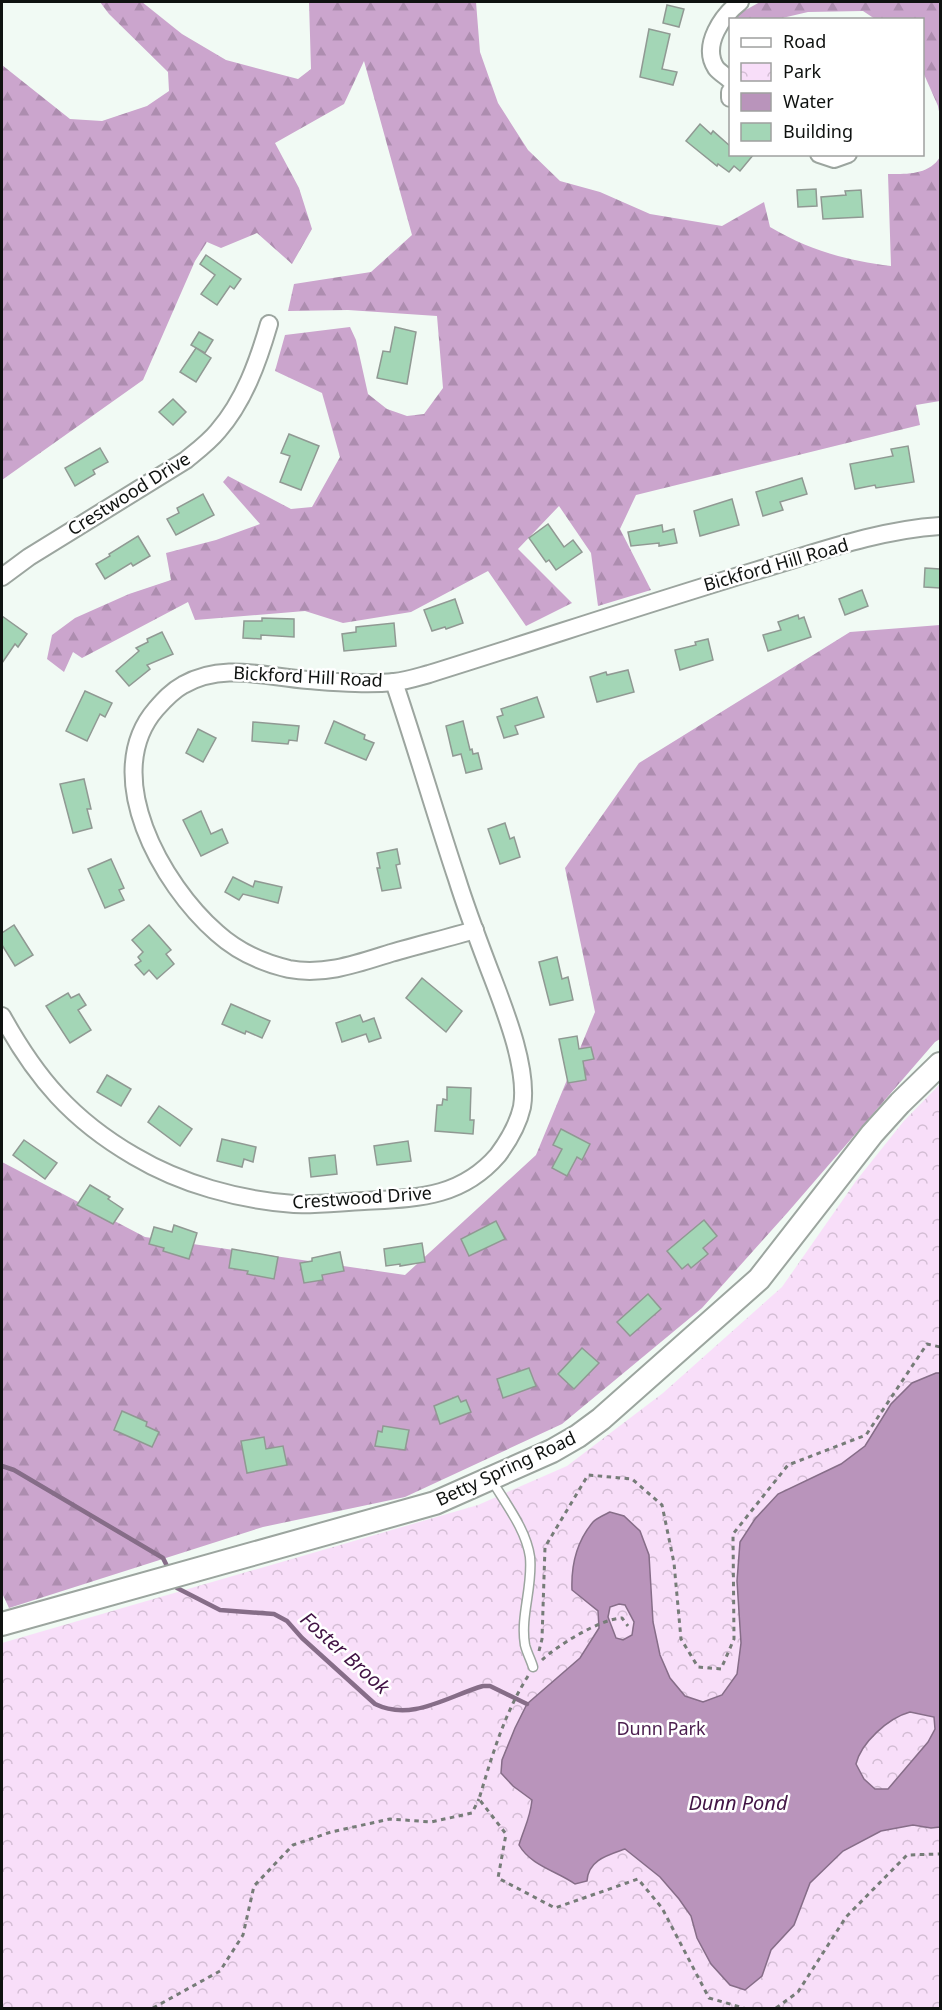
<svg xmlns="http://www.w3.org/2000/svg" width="942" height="2010" viewBox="0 0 942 2010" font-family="'Noto Sans',sans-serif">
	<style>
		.forest { fill: url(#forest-firs) }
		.park { fill: url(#park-crowns) }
		.water { fill: #b994bb; stroke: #866d88; stroke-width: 1.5; fill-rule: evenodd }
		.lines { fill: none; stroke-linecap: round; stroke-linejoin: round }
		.stream { stroke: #866d88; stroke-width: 4.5 }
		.building { fill: #a3d6b6; stroke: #909993; stroke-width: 1.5 }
		.lane-casing { stroke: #9ca59f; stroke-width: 11 }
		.street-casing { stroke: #9ca59f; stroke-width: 20 }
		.secondary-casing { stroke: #9ca59f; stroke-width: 26 }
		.path { stroke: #767c78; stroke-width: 3; stroke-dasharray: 4.5 4.5; stroke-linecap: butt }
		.lane { stroke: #fff; stroke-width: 8 }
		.street { stroke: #fff; stroke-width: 16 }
		.secondary { stroke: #fff; stroke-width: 22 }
		.labels { text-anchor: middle; stroke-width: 5; stroke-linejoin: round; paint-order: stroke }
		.street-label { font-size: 18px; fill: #0f1210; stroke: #fff }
		.park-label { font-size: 18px; fill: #4b1d4e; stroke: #fff }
		.water-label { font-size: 20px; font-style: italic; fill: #411344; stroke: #fff }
	</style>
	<defs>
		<pattern id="forest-firs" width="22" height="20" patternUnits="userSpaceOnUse" patternTransform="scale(1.5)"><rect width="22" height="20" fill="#cba5cd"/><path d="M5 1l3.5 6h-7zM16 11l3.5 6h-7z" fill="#ad8daf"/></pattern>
		<pattern id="park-crowns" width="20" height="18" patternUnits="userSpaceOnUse" patternTransform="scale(1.5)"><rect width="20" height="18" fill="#f8def9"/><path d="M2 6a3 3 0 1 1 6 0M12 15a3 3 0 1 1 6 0" fill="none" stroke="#d3bdd4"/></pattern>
	</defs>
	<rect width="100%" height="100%" fill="#f1faf4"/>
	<!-- forest -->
	<g class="forest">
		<path d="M100,2H142L182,34L226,60L298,79L311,69L309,2H476L480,52L498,103L528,150L560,181L600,192L650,214L722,226L764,202L770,227C811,251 845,260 891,266L888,174C907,174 929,175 940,157V401L916,405L920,425L636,495L620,529L651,590L598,606L591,553L559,506L518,549L572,603L526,626L488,571L411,612L343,623L305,611L195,620L188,602L82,658L73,652L64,672L47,659L52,635L75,618L129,594L171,580L166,553L216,540L260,524L223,482L228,476L291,509L312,507L340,457L322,393L275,371L285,335L350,327L356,340L368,394L387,409L407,416L424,414L443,388L437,316L348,310L288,311L294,284L371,272L412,235L364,61L344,104L275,143L299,188L312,229L292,264L257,233L221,248L207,242L195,261L143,380L2,480V65L70,119L102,121L147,106L169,91L168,72L109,14Z"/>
		<path d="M760,2H940V117L938,106L923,72L922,20L875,19L863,11L808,12L778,19H735L742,12Z"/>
		<path d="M940,625V1039L935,1042L788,1212L702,1308L562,1424L405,1497L263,1527L9,1608L2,1593V1162L145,1237L405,1275L536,1155L595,1012L565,868L639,763L850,632Z"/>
	</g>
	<!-- park -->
	<path class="park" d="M940,1084V2008H2V1643L478,1505L567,1466L663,1393L782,1287L856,1181L903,1122Z"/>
	<!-- water -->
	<path class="water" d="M936,1373H940V1827L931,1828L913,1825L881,1831L843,1851L810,1883L794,1925L771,1950L762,1976L745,1990L730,1985L711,1964L697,1938L691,1916L679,1899L660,1877L625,1849C608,1855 588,1860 587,1881L575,1884C557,1871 531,1866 519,1845C524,1828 530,1819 532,1800L513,1786L501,1773L502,1760L515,1728L527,1704L580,1658L599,1628L598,1611L572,1590C571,1565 577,1541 593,1522C597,1518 604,1515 610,1512L624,1516L640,1531L649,1555L653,1622L660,1655L670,1678L685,1696L703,1702L722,1695L737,1674L741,1643L737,1581L740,1542L755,1519L778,1494L841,1464L865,1446L891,1404L912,1383ZM619,1604L625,1605L634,1622L632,1635L623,1640L616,1638L608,1617L610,1607ZM910,1712L934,1717L935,1729L928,1742L888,1789H875L864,1779L856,1764C861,1743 888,1718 910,1712Z"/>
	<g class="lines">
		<!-- stream -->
		<g class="stream">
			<path d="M2,1466L14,1470L163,1558L168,1568"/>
			<path d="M177,1588L220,1610L274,1614L287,1621L302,1638L375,1704C412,1722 448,1696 483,1686H490L527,1704"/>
		</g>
	</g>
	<!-- building -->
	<g class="building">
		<path d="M667,5L684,9L679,27L663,23Z"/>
		<path d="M649,29L670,34L662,69L677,72L673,85L640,77Z"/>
		<path d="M700,124L711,134L713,131L730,146V154H754L740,171L734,166L729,172L718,164L717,166L686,141Z"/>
		<path d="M816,189L817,206L798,207L797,190Z"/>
		<path d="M861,190L863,217L823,219L821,197L846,195L845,191Z"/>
		<path d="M206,255L241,279L234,289L230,286L217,305L201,294L215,275L200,264Z"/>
		<path d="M395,327L416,332L407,384L377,378L383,351L390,352Z"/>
		<path d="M199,332L213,340L205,353L191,345Z"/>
		<path d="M196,348L211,358L196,382L180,372Z"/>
		<path d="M173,399L186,412L173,425L159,412Z"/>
		<path d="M289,434L319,446L301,490L280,482L290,456L281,453Z"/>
		<path d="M908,446L914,482L876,488L875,485L855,489L850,464L893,456L891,449Z"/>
		<path d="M100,448L108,462L93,470L95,474L75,486L65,468Z"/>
		<path d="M802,478L807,494L780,502L783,510L763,516L756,492Z"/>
		<path d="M203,494L214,515L176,535L167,519L179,513L177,508Z"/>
		<path d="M732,499L739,525L700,536L694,511Z"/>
		<path d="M548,524L564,547L573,540L582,552L556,570L549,560L546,562L529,538Z"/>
		<path d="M662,525L663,532L674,529L677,543L659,546V543L631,546L628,532Z"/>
		<path d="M138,536L150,556L133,566L131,563L105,579L96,564L110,556L109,554Z"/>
		<path d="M925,568L940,569V588L924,587Z"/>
		<path d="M862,590L868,606L845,615L839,599Z"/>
		<path d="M455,599L463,623L446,629L445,627L432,631L424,610Z"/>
		<path d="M798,615L799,619L804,617L811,637L768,651L763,635L781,630L778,622Z"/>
		<path d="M2,616L27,634L18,647L15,644L2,663Z"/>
		<path d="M262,618L294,619V637L261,635V639L243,638L244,621H262Z"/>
		<path d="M394,623L396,646L344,651L342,634L356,632V627Z"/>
		<path d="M162,632L173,654L147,665L150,669L129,686L116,671L139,651L136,648L148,642L147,639Z"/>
		<path d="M708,639L713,660L680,670L675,650L696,645L695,642Z"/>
		<path d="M628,670L634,692L597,702L590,677L606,672L607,675Z"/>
		<path d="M85,691L112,703L105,717L100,714L87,741L66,731Z"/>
		<path d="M537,697L544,717L515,726L518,734L504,738L497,717L503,715L501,709Z"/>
		<path d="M334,721L365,735L364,739L374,743L366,760L325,743Z"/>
		<path d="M463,721L470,750L472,749L473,754L478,753L482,769L466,773L461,754L453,756L446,726Z"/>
		<path d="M253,722L299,726L297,741L289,740L288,744L252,741Z"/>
		<path d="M198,729L216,738L203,762L186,753Z"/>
		<path d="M84,779L91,809H87L92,828L73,833L60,784Z"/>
		<path d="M201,811L211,834L222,829L228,843L201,856L183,820Z"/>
		<path d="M505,823L510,839L514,837L520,857L500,864L488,829Z"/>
		<path d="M397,849L400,864L396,865L401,888L382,891L377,868H380L377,853Z"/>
		<path d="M111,859L124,888L119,890L124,900L105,908L88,869Z"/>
		<path d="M233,877L253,887L255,881L282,887L278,903L243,894L239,900L225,892Z"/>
		<path d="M14,925L33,955L15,966L2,945V933Z"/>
		<path d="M149,925L171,950L166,954L174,964L157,979L149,970L144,975L135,965L141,961L138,957L143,952L132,940Z"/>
		<path d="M557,957L562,979L568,977L573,1000L550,1005L539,962Z"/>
		<path d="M422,978L462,1011L446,1032L406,998Z"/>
		<path d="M68,993L71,998L79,994L86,1005L78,1010L91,1030L70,1043L46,1006Z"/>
		<path d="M231,1004L270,1021L262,1038L246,1031L245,1034L222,1024Z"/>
		<path d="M360,1015L363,1022L374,1018L381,1038L369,1042L366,1034L342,1042L336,1023Z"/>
		<path d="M577,1036L579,1049L591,1047L594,1059L583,1061L586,1080L568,1083L559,1039Z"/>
		<path d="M107,1075L131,1089L121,1106L97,1092Z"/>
		<path d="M447,1087L471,1088L470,1120H474L473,1134L435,1131L437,1105H442L443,1099L447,1100Z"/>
		<path d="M159,1106L192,1129L180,1146L148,1122Z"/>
		<path d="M561,1129L590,1144L582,1160L577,1157L567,1176L552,1168L562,1149L553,1145Z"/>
		<path d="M222,1139L256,1147L253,1162L244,1159L242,1167L217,1161Z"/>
		<path d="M24,1140L57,1163L45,1179L13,1155Z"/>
		<path d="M408,1141L411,1161L377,1165L374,1146Z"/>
		<path d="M335,1155L337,1174L311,1177L309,1158Z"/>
		<path d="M90,1185L110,1197L108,1199L123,1209L113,1224L77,1205Z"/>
		<path d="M704,1220L717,1236L703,1248L708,1254L691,1268L688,1264L682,1269L667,1251Z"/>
		<path d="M496,1221L505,1239L469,1256L461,1239Z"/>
		<path d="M174,1225L197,1233L189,1259L163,1251L164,1248L149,1244L154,1227L172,1232Z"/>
		<path d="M422,1243L425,1262L400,1266V1264L386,1266L384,1249Z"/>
		<path d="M232,1249L278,1257L274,1279L247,1274L248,1271L229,1268Z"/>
		<path d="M340,1252L344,1271L322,1275L323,1280L304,1283L300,1263L312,1261V1258Z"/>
		<path d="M648,1294L661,1309L630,1336L617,1322Z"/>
		<path d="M582,1348L599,1363L574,1389L558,1374Z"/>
		<path d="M529,1368L536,1386L503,1398L497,1379Z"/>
		<path d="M458,1396L461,1402L466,1400L471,1412L440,1424L434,1406Z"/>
		<path d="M122,1411L147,1422L146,1426L159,1432L152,1447L114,1430Z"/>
		<path d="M383,1426L409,1430L405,1450L375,1446L378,1431L382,1432Z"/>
		<path d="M264,1437L266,1449L283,1446L287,1465L247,1473L241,1441Z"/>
	</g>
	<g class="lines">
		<defs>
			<path id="lane" d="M491,1479C505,1503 526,1529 530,1557C533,1587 520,1616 525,1645C527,1653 531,1660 533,1667"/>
			<g id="street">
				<path d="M730,80C726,76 720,73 716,68C701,45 723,15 740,2"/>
				<path d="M730,92V98"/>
				<path d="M819,154L834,159L848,154"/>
				<path d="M2,577L29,557L186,460C197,451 209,442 218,431C244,401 258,362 269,324"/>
				<path d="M475,930C447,938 419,945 391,953C359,963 324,976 289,969C263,963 237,951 217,933C162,885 99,775 156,709C164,700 172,691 183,685C223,662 265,677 308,680C335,682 366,685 394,682C406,681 418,677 429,674C538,640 646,604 755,571C816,553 877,530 940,526"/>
				<path d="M2,1016C36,1078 72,1120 134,1156C181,1184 239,1200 294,1204C317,1205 341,1202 364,1201C417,1198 461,1198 498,1155C509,1140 518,1125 522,1107C529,1067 502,1003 488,966C477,937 466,908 457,879C435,813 416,747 394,682"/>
			</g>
			<path id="secondary" d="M2,1624L435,1503L552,1451L578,1436L601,1419L759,1279L872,1134L900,1103L940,1064"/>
		</defs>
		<!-- lane casing -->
		<use href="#lane" class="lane-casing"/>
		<!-- street casing -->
		<use href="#street" class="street-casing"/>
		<!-- secondary casing -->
		<use href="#secondary" class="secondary-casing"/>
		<!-- path -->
		<g class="path">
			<path d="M539,1651L542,1639L545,1547L588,1475L632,1479L662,1505L674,1563L681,1639L698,1667L721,1669L734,1639L733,1534L788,1465L866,1435L927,1344L940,1347"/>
			<path d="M542,1660C558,1645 600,1619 622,1618L628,1626"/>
			<path d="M528,1676C504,1714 492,1756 479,1799L506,1834L498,1878L555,1908L638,1879L662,1908L709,1998L744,2008"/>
			<path d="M153,2008L220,1971L243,1935L254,1886L293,1845L331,1832L390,1819L431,1822L472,1813L479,1799"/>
			<path d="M776,2008L798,1992L846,1917L907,1855L940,1854"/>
		</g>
		<!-- lane -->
		<use href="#lane" class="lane"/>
		<!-- street -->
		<use href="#street" class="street"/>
		<!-- secondary -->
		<use href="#secondary" class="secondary"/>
	</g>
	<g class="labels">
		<!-- street labels -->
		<g class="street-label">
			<text transform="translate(129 494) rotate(-32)" y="6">Crestwood Drive</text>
			<text transform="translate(776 565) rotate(-16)" y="6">Bickford Hill Road</text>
			<text transform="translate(308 677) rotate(3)" y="6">Bickford Hill Road</text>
			<text transform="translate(362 1198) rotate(-4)" y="6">Crestwood Drive</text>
			<text transform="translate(506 1469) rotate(-25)" y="6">Betty Spring Road</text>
		</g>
		<!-- park labels -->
		<g class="park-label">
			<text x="661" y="1735">Dunn Park</text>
		</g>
		<!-- water labels -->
		<g class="water-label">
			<text transform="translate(345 1653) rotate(42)" y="7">Foster Brook</text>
			<text x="738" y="1810">Dunn Pond</text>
		</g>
	</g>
	<!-- border -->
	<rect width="942" height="2010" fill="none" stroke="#0f1210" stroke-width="6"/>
	<!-- legend -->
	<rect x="729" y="18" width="195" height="138" fill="#ffffff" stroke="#9fa09f" stroke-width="1.5"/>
	<rect x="741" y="38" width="30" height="9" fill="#ffffff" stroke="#9fa09f" stroke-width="1.5"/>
	<text x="783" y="48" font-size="18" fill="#0f1210">Road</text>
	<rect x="741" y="63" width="30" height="18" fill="url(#park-crowns)" stroke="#9fa09f" stroke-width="1.5"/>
	<text x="783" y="78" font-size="18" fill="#0f1210">Park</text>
	<rect x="741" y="93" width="30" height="18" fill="#b994bb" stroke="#9fa09f" stroke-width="1.5"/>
	<text x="783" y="108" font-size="18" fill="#0f1210">Water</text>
	<rect x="741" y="123" width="30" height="18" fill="#a3d6b6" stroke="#9fa09f" stroke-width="1.5"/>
	<text x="783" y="138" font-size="18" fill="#0f1210">Building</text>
</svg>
